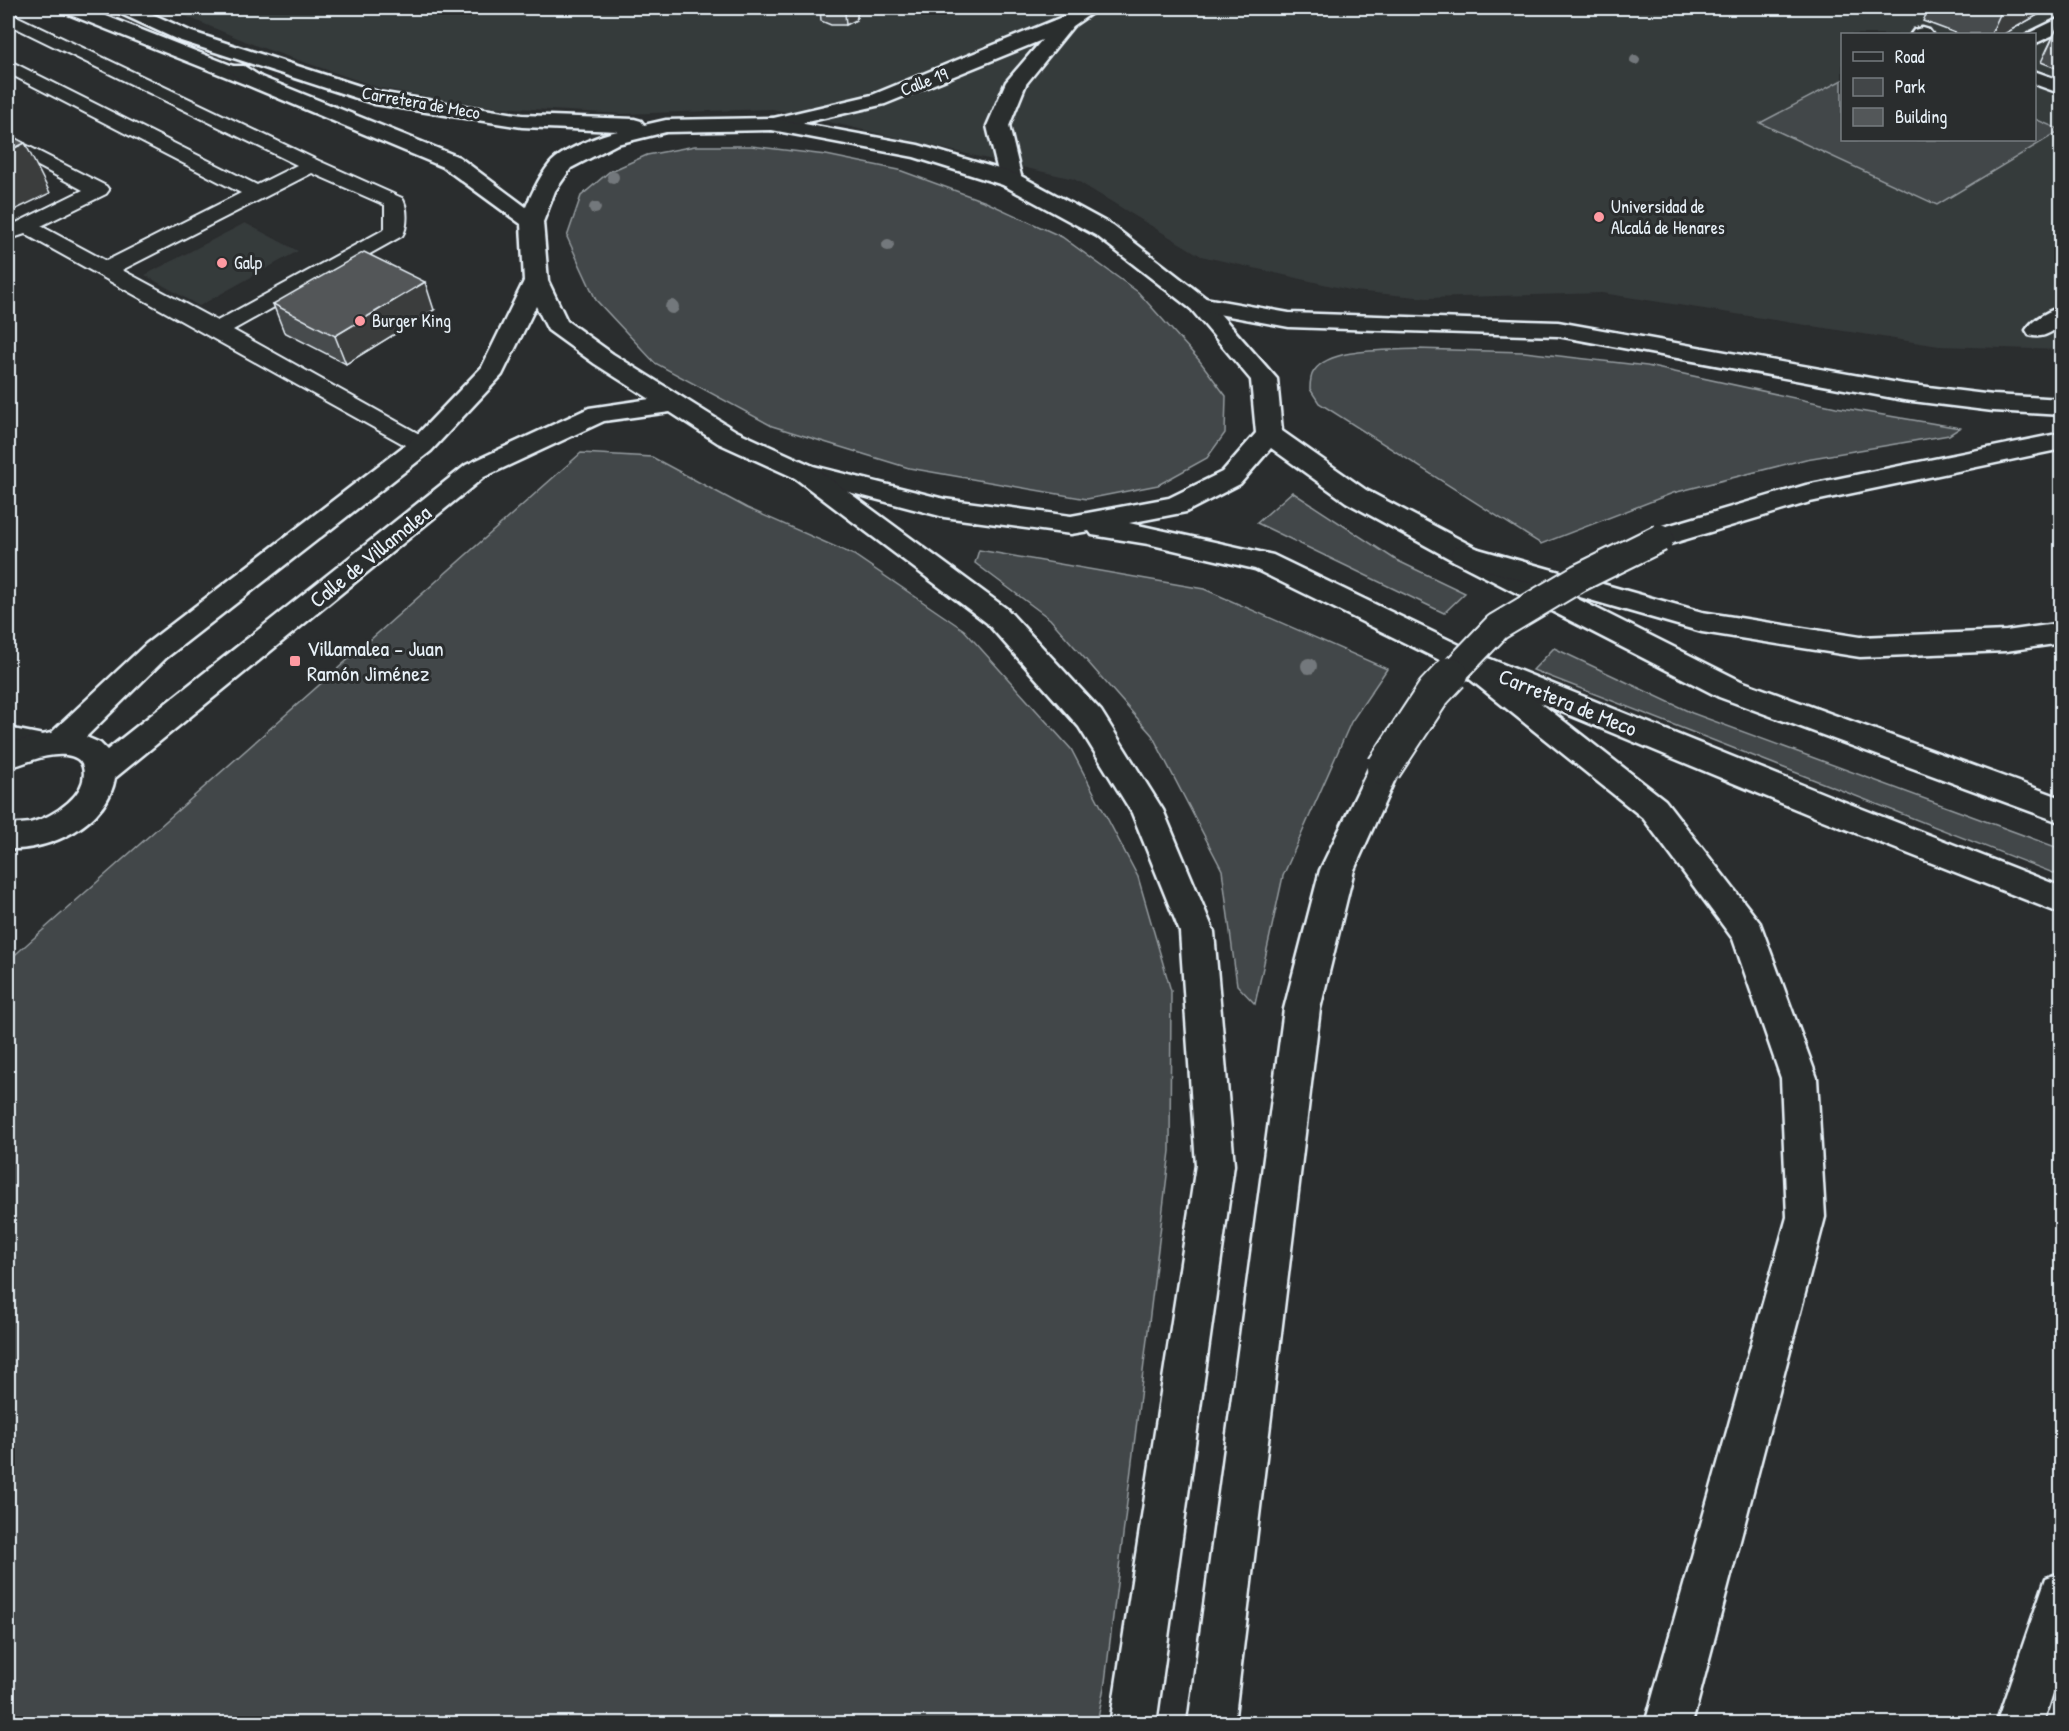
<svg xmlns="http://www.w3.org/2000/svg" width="2069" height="1731" viewBox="0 0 2069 1731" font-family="'Patrick Hand',sans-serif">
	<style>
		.built { fill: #363a3b; fill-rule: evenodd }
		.green { fill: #424648; stroke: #959ca0; stroke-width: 1.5 }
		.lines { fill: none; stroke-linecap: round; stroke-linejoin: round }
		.service-casing { stroke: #e8f1f8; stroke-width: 4 }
		.minor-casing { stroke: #e8f1f8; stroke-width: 5 }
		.tertiary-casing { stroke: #e8f1f8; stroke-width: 5 }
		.trunk-casing { stroke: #e8f1f8; stroke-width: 5 }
		.motorway-casing { stroke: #e8f1f8; stroke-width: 5 }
		.service { fill: #2a2d2e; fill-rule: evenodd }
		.minor { fill: #2a2d2e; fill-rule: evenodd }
		.tertiary { fill: #2a2d2e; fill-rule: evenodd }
		.trunk { fill: #2a2d2e; fill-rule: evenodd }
		.motorway { fill: #2a2d2e; fill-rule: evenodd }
		.trunk-bridge-far1-casing { stroke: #e8f1f8; stroke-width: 31; stroke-linecap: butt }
		.trunk-bridge-casing { stroke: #e8f1f8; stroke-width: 38; stroke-linecap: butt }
		.trunk-bridge-far1 { stroke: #2a2d2e; stroke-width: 27 }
		.trunk-bridge { stroke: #2a2d2e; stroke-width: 34 }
		.tree { fill: #73787b }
		.wall { fill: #474b4d; stroke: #e8f1f8; stroke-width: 1.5 }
		.shaded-wall { fill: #3a3d3e; stroke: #e8f1f8; stroke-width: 1.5 }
		.building { fill: #535759; stroke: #e8f1f8; stroke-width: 1.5 }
		.poi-dot { fill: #ff9aa2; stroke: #2a2d2e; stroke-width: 2 }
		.labels { text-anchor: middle; stroke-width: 6; stroke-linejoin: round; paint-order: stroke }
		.far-street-label { font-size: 18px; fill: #e8f1f8; stroke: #2a2d2e }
		.far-poi-label { font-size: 18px; fill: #e8f1f8; stroke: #2a2d2e; text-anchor: start }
		.street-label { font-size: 22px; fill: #e8f1f8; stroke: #2a2d2e }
		.poi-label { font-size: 22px; fill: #e8f1f8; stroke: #2a2d2e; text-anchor: start }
	</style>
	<rect width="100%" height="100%" fill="#2a2d2e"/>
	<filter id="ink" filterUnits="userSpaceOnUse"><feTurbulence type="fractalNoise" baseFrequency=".0167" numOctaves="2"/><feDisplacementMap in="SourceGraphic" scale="12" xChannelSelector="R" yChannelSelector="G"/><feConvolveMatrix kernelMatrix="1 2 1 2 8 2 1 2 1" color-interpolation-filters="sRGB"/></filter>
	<g filter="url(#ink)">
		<!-- built -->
		<g class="built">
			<path d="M166,8H2061V350L1939,346L1602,293L1427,298L1354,291L1201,256L1074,179L773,109L622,114L479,106L380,88L257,46ZM1842,34H2034V140H1842Z"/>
			<path d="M245,223L298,251L199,306L145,275Z"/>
		</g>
		<!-- green -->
		<g class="green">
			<path d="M1842,80V140H2034L2035,119L2061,130L1937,205L1760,123Z"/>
			<path d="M695,146H751L826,155L899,170L986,202L1062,237L1138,292L1199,360L1226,396L1225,433L1207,458L1158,485L1087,499L909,468L772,426L655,363L596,300L567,237L581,196L609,172L647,155Z"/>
			<path d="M1416,349L1524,352L1647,366L1836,407L1960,428L1949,435L1806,459L1673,493L1541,544L1319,403L1310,389C1310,383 1311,375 1314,371C1331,347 1389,351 1416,349Z"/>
			<path d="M581,453L652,457L747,508L854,555L964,630L1071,749L1138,877L1171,991L1170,1151L1105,1682L1097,1723H8V961Z"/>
			<path d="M1292,492L1396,560L1465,593L1444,613L1257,523Z"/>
			<path d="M979,550L1204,589L1387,669L1351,722L1283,876L1255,1004L1237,985L1222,870L1152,735L1050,619L975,563Z"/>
			<path d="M1554,648L1692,713L2061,849V876L1533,670Z"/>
		</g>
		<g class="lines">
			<defs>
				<path id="service" d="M8,12L319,161L402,198C408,206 408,228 402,236L233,330L430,440L434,445L430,450L422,452L414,450L25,234L13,238L8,237V227L83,190L8,150V136L106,186L109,190L106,194L41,226L106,261L241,193L8,73V60L257,185L297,165L8,24ZM312,173L385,205V229L217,321L122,270Z"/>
				<g id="minor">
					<path d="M60,8H86L261,77L264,81L261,85H247L63,12Z"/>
					<path d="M1077,8H1099L1073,26L1026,84L1009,126L1022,180L1019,185L1011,187L1003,185L1000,180L987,126L1006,82L1042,40L885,104L772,130L765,128L761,124L765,120L872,95L1062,17Z"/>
					<path d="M2062,17V31L2034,44V34H2027Z"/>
					<path d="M1922,28L1929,30L1932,34H1911L1914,30Z"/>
					<path d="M2034,71L2062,81V94L2034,84Z"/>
					<path d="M2062,307V325C2050,333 2043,339 2029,335L2026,330C2033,319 2049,310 2062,307Z"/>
					<path d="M8,728L48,736L53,744L48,752L37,756L8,750Z"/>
				</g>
				<path id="tertiary" d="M114,8H139L192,32L378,92L522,115L634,119L641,121L644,125L666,120L772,118L918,145L1019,175L1113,226L1207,299L1277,379L1282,431L1366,490L1474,547L1741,681L2062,798V823L1719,697L1454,561L1346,502L1271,448L1240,484L1186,512L1129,523L1273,555L1478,654L1842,801L2062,887V914L1820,819L1456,668L1255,569L1148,544L1092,535L1089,531L1071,534L944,517L795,478L718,443L670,412L604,421L484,477L115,778C107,824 50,851 8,849V825C15,824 23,824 30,823C53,817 90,794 83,767C81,759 74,756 66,755C44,753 27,763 8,768V743L51,733L146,644L413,439L482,367L524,281L521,224L443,167L247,85L227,70L230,66H244L261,77L459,157L526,207C532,193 544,167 556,158C571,147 600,135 618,131L522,127L375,104L178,40L117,12ZM772,130L914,157L1003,185L1097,236L1191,309L1251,380L1256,433L1222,472L1169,498L1071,516L944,499L813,466L736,431L613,354L567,321L548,281L543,222L555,191L571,168L617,144L666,132ZM536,306L548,330L595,364L650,399L589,408L466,465L107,750L100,743L86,737L166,658L431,451L502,375Z"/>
				<g id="trunk">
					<path d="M1199,297L1289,313L1558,322L1904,384L1993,395L2062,399V415L1993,411L1904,400L1558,336L1289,327L1191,309L1187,304L1191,299Z"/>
					<path d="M2062,433V449L1810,502L1660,547L1650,545L1646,538L1650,531L1806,485Z"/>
					<path d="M804,463L813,466L1007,609L1101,711L1163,810L1214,932L1234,1165L1156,1724H1110L1196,1165L1180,932L1132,813L1079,727L987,623L795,478L791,472L795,466Z"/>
					<path d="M1464,545L1702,612L1860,637L2006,631L2062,623V643L2006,651L1860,657L1702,632L1454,561L1450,554L1454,547Z"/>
					<path d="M1467,650L1478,654L1665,800L1760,923L1817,1078L1825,1217L1692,1724H1645L1787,1217L1781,1078L1733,939L1643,818L1456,668L1452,661L1456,654Z"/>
					<path d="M1384,756L1395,760L1400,768L1354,870L1320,1009L1234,1724H1188L1284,1009L1320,870L1373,760Z"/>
				</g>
				<path id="motorway" d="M2062,1572V1665L2043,1724H1996L2046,1578Z"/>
			</defs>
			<!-- service casing -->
			<use href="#service" class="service-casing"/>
			<!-- minor casing -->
			<use href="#minor" class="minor-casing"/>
			<!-- tertiary casing -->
			<use href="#tertiary" class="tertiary-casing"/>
			<!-- trunk casing -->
			<use href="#trunk" class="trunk-casing"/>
			<!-- motorway casing -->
			<use href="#motorway" class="motorway-casing"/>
			<!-- service -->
			<use href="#service" class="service"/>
			<!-- minor -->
			<use href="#minor" class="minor"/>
			<!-- tertiary -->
			<use href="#tertiary" class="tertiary"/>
			<!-- trunk -->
			<use href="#trunk" class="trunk"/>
			<!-- motorway -->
			<use href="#motorway" class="motorway"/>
			<defs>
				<path id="trunk-bridge-far1" d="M1450,676L1497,627L1579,578L1660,538"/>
				<path id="trunk-bridge" d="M1384,768L1434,692L1451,674"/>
			</defs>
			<!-- trunk-bridge-far1 casing -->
			<use href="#trunk-bridge-far1" class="trunk-bridge-far1-casing"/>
			<!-- trunk-bridge casing -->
			<use href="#trunk-bridge" class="trunk-bridge-casing"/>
			<!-- trunk-bridge-far1 -->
			<use href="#trunk-bridge-far1" class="trunk-bridge-far1"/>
			<!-- trunk-bridge -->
			<use href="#trunk-bridge" class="trunk-bridge"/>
		</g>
		<!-- trees -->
		<g class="tree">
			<circle cx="1635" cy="60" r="5"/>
			<circle cx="613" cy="177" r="6"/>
			<circle cx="595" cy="208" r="6"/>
			<circle cx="888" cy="245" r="6"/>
			<circle cx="672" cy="307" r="7"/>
			<circle cx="1309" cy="666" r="8"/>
		</g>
		<!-- wall -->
		<g class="wall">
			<path d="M820,8H857V17L856,20L846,25H831L821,21Z"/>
			<path d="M1699,8H1792L1702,12Z"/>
			<path d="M1929,8H2050L2004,34H1958L1923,21Z"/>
			<path d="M2061,23V70L2041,62L2059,24Z"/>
			<path d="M273,304L434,310L346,364L284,332Z"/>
		</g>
		<!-- shaded-wall -->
		<g class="shaded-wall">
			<path d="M854,8H857V17L856,20L846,25L845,12Z"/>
			<path d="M2003,8H2050L2004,34H1991Z"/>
			<path d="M25,143L50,193L8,213V151Z"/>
			<path d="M425,282L434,310L346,364L335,336Z"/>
		</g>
		<!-- building -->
		<g class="building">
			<path d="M820,8H854L845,12H830Z"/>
			<path d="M8,134L25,143L8,151Z"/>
			<path d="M364,252L425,282L335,336L273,304Z"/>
		</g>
	</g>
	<!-- markers -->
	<g class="poi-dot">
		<circle cx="1599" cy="217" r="6"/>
		<circle cx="222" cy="263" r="6"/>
		<circle cx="360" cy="321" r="6"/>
		<rect x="289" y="655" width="12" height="12" rx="3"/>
	</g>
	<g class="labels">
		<!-- far-street labels -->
		<g class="far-street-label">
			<text transform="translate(924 82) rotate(-21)" y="6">Calle 19</text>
			<text transform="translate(421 103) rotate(10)" y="6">Carretera de Meco</text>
		</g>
		<!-- far-poi labels -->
		<g class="far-poi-label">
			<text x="1611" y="213">Universidad de<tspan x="1611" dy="21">Alcalá de Henares</tspan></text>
			<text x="234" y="269">Galp</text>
			<text x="372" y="327">Burger King</text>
		</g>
		<!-- street labels -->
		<g class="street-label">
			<text transform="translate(370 556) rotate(-39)" y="8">Calle de Villamalea</text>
			<text transform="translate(1568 702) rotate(22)" y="8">Carretera de Meco</text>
		</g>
		<!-- poi labels -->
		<g class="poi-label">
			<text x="307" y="656">Villamalea - Juan<tspan x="307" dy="25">Ramón Jiménez</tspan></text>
		</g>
	</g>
	<!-- margin -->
	<rect width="2069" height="1731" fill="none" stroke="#2a2d2e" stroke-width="30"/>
	<rect x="15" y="15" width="2039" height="1701" fill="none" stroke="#e8f1f8" stroke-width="2" filter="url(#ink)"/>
	<!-- legend -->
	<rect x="1841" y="33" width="195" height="108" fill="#2a2d2e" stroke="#767b7f" stroke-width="1.5"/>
	<rect x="1853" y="52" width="30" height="9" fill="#2a2d2e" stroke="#767b7f" stroke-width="1.5"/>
	<text x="1895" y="63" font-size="18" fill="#e8f1f8">Road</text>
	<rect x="1853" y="78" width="30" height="18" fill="#424648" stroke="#767b7f" stroke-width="1.5"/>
	<text x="1895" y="93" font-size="18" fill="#e8f1f8">Park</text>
	<rect x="1853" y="108" width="30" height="18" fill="#535759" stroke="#767b7f" stroke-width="1.5"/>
	<text x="1895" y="123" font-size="18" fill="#e8f1f8">Building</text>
</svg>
